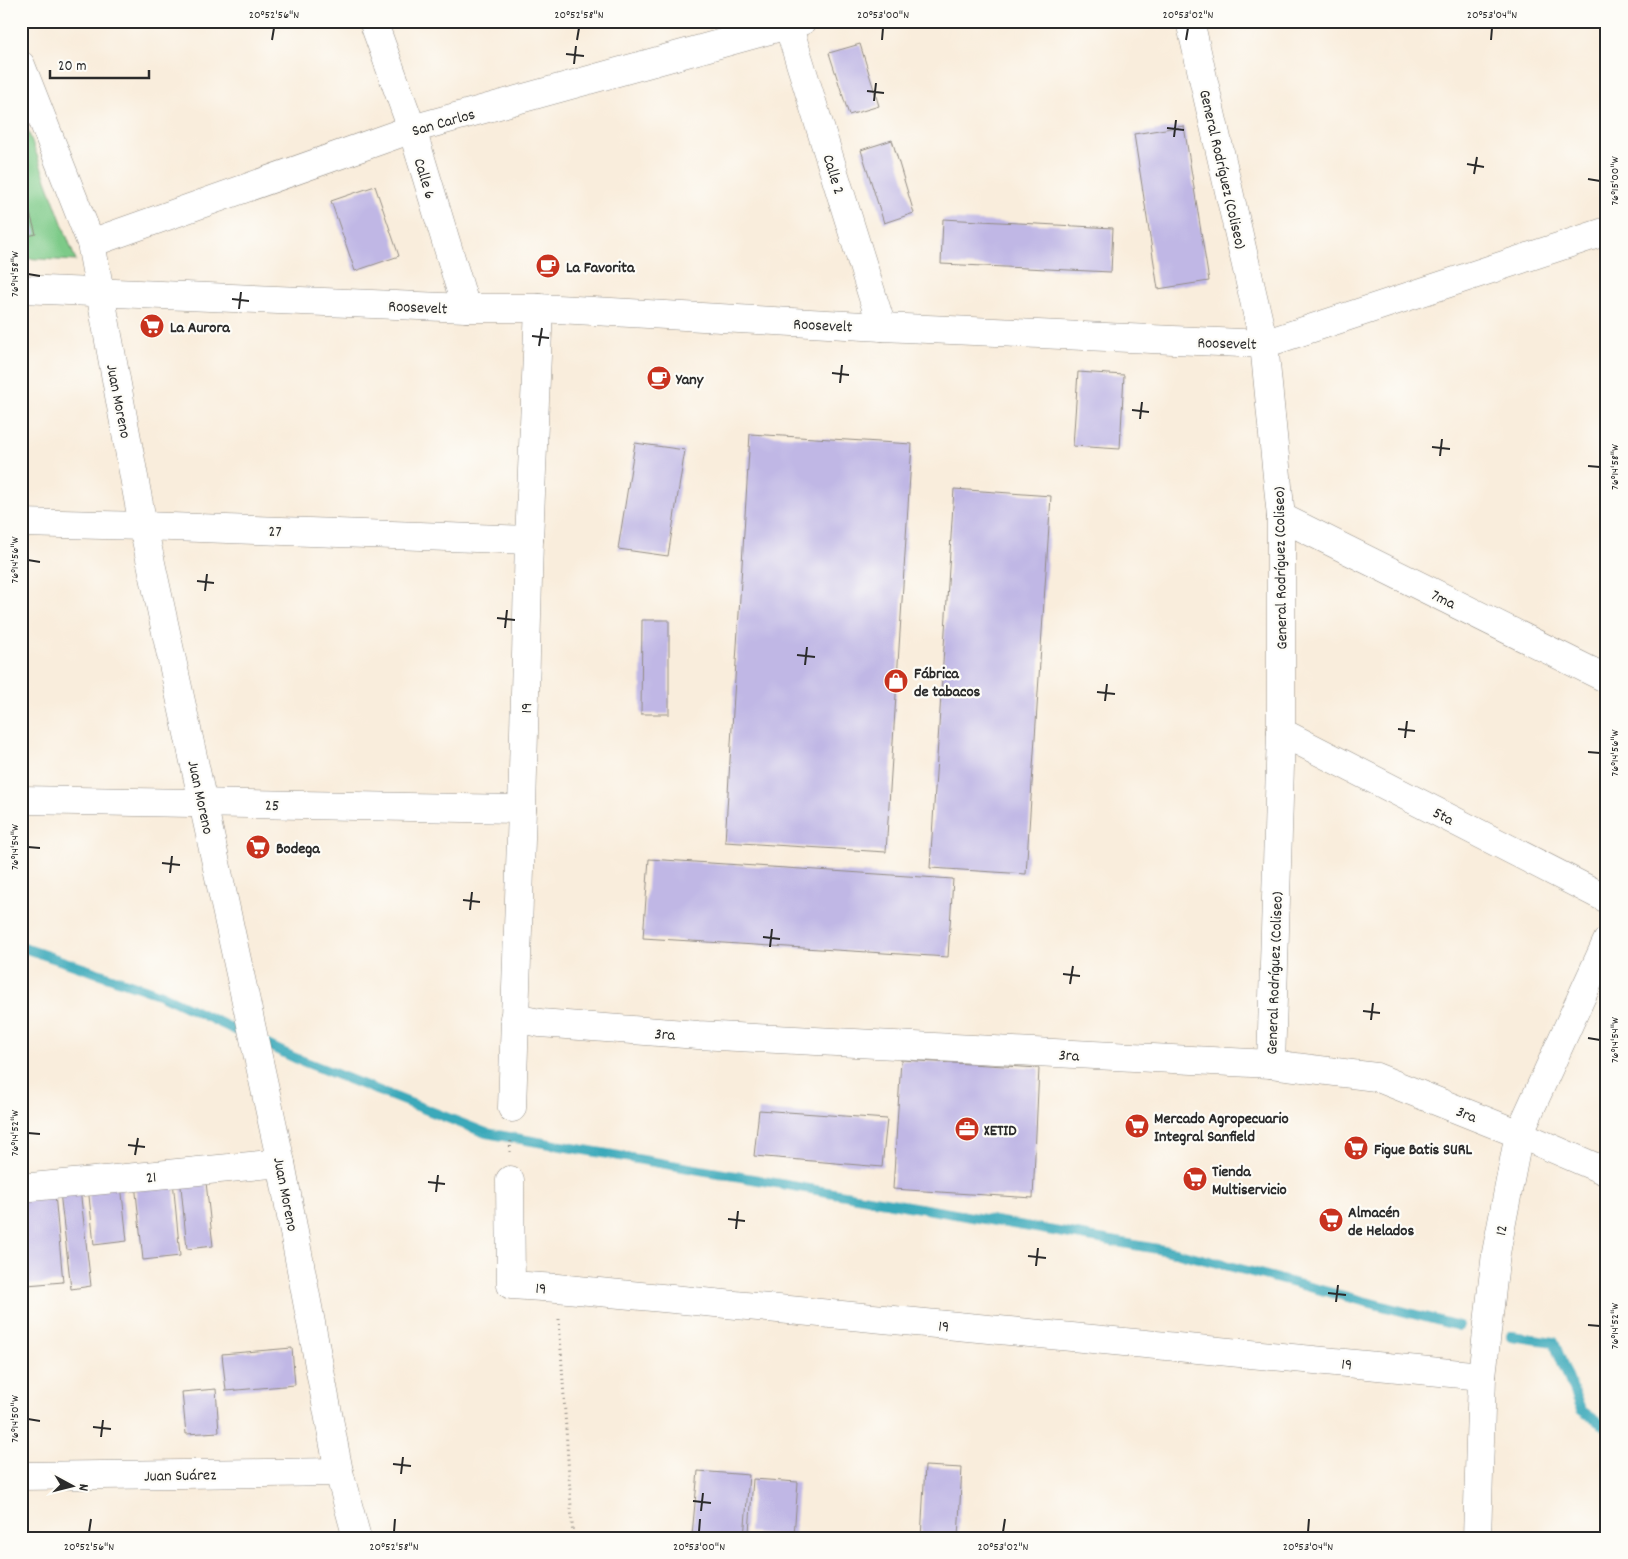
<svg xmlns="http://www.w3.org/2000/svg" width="1628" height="1559" viewBox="0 0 1628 1559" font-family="Dekko,sans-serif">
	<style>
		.green { fill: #7dca88; stroke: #547a5a }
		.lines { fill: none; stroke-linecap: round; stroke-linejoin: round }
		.stream { stroke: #3ba9ba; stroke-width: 10 }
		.building { fill: #c0b7e5 }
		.minor-casing { stroke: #928c84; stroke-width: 29 }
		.path { stroke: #928c84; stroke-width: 3; stroke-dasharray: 1 4; stroke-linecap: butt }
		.minor { stroke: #fff; stroke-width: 28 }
		.ticks { fill: none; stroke: #2b2b2b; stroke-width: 2 }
		.labels { text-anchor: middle; stroke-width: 4.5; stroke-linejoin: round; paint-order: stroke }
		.street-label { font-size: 16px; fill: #2b2b2b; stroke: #fdfcf7 }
		.poi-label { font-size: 16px; font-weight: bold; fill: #2b2b2b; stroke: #fdfcf7; text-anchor: start }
		.neatline { fill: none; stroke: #2b2b2b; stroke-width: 2 }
		.ticks-label { font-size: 12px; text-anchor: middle; fill: #2b2b2b }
	</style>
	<rect width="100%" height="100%" fill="#fdfcf7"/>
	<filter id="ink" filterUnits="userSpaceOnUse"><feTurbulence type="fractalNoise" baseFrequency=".02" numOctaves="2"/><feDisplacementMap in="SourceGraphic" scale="10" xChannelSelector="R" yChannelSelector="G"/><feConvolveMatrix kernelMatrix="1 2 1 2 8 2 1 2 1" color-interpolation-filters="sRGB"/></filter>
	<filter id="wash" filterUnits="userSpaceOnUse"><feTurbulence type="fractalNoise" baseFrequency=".0096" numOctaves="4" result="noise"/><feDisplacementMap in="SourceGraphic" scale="20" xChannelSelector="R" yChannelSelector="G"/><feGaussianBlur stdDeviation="1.12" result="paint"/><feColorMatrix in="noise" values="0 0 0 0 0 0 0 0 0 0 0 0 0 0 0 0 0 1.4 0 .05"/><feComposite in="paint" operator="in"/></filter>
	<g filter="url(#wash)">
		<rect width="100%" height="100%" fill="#f9eddc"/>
		<!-- green -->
		<path class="green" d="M21,112L76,261L21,258Z"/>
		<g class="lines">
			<!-- stream -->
			<g class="stream">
				<path d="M21,947L159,994L295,1058L486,1133L1175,1252L1459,1326"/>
				<path d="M1511,1336L1554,1342L1581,1410L1607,1428"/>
			</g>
		</g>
		<g id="blocks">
			<!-- building -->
			<g class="building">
				<path d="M860,44L879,106L849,115L829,53Z"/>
				<path d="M1184,126L1209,281L1158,289L1134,134Z"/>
				<path d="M892,140L914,213L884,223L861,150Z"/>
				<path d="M21,182L36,234L21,238Z"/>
				<path d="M375,186L399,256L355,271L331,201Z"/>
				<path d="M943,219L1113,228L1111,272L941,264Z"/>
				<path d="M1078,372L1124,375L1120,449L1073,446Z"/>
				<path d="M750,434L912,444L886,852L725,842Z"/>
				<path d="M635,443L685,450L668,556L618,549Z"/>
				<path d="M954,489L1051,496L1026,874L930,868Z"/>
				<path d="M642,620H669V714H641Z"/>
				<path d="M649,859L953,879L948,957L643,938Z"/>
				<path d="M901,1060L1039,1068L1033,1198L893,1189Z"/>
				<path d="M759,1110L887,1119L882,1167L754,1156Z"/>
				<path d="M205,1173L213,1246L187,1249L180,1176Z"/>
				<path d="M173,1180L180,1256L143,1260L135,1183Z"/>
				<path d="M121,1184L127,1241L94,1245L88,1186Z"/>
				<path d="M80,1189L91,1286L71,1289L60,1192Z"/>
				<path d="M55,1194L63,1282L27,1285L21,1223V1197Z"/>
				<path d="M292,1348L295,1385L226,1391L222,1354Z"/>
				<path d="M216,1389L219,1432L186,1434L182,1392Z"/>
				<path d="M925,1466L962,1468L958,1538H921Z"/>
				<path d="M698,1471L749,1475L744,1538L692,1535Z"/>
				<path d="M753,1479L798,1482L794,1536L749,1532Z"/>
			</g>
		</g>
	</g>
	<g filter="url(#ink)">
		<use href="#blocks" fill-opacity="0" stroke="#928c84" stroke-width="1"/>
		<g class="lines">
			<defs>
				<g id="minor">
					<path d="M373,21L412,129L466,308"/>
					<path d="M787,21L882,327"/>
					<path d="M1190,21L1264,344L1281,517V732L1271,1064"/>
					<path d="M21,65L91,243L143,526L281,1163L339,1472L357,1538"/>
					<path d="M91,243L412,129L802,21"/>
					<path d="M21,289L466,308H539L882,327L1264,344L1607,231"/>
					<path d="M1281,517L1607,679"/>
					<path d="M21,523L143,526L529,540"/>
					<path d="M1281,732L1607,899"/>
					<path d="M21,800L522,809"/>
					<path d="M514,1018L540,1023L698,1035L1271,1064L1376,1077L1519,1134L1607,1172"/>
					<path d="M512,1108L522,809L529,540L539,308"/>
					<path d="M510,1180L511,1285L557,1288L1482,1376"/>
					<path d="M21,1188L281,1163"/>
					<path d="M21,1476L339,1472"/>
					<path d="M1477,1538L1482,1376L1496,1253L1519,1134L1607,941"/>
				</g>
			</defs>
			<!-- minor casing -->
			<use href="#minor" class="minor-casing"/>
			<!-- path -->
			<g class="path">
				<path d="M510,1152L511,1138"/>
				<path d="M559,1319L573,1538"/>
			</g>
			<!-- minor -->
			<use href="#minor" class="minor"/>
		</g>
	</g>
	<!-- ticks -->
	<path class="ticks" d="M272,40L274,28M577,40L579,28M882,40L883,28M1186,40L1188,28M1491,40L1492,28M566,54L584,56M574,64L576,46M867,91L884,93M874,101L876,83M1167,128L1184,130M1174,137L1176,120M1467,164L1484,167M1474,174L1477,157M1588,179L1600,181M28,274L40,276M232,299L249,301M239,309L241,292M532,336L549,338M539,346L542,328M832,373L849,375M840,383L842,365M1132,410L1149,412M1140,419L1142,402M1432,447L1450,449M1440,456L1442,439M1588,466L1600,467M28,560L40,562M197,581L214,583M205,591L207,574M497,618L515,620M505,628L507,610M797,655L815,657M805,665L807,647M1097,692L1115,694M1105,701L1107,684M1398,729L1415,731M1405,738L1407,721M1588,752L1600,753M28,847L40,848M162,863L180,865M170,873L172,856M463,900L480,902M470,910L472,892M763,937L780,939M770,947L772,929M1063,974L1080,976M1070,984L1073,966M1363,1011L1380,1013M1371,1020L1373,1003M1588,1038L1600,1040M28,1133L40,1134M128,1145L145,1147M135,1155L138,1138M428,1182L445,1184M436,1192L438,1175M728,1219L745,1221M736,1229L738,1211M1028,1256L1046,1258M1036,1266L1038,1248M1328,1293L1346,1295M1336,1302L1338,1285M1588,1325L1600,1326M28,1419L40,1421M93,1427L111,1429M101,1437L103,1420M393,1464L411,1466M401,1474L403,1457M693,1501L711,1503M701,1511L703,1493M89,1532L91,1519M394,1532L395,1519M699,1532L700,1519M1003,1532L1005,1519M1308,1532L1309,1519"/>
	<!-- icons -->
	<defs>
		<symbol id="cafe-disc" viewBox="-11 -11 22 22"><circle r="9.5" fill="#c8321e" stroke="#fdfcf7"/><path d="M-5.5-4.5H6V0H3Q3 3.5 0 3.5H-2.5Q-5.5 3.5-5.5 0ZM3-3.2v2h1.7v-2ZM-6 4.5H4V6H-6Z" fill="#fff"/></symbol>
		<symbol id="supermarket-disc" viewBox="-11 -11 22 22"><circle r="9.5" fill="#c8321e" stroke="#fdfcf7"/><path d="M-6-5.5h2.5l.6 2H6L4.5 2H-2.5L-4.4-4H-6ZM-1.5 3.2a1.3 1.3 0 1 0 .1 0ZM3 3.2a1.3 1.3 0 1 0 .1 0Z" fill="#fff"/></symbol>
		<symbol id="shop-disc" viewBox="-11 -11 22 22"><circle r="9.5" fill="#c8321e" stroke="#fdfcf7"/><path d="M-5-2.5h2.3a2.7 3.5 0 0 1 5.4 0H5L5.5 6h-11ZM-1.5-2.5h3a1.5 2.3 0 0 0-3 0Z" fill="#fff"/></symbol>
		<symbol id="office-disc" viewBox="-11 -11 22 22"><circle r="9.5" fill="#c8321e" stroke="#fdfcf7"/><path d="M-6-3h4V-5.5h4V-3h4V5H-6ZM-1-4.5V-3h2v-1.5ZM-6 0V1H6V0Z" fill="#fff"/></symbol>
	</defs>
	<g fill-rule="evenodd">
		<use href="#cafe-disc" x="534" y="252" width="28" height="28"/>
		<use href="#supermarket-disc" x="138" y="312" width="28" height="28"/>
		<use href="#cafe-disc" x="645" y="364" width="28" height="28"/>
		<use href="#shop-disc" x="882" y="667" width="28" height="28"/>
		<use href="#supermarket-disc" x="244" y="833" width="28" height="28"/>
		<use href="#supermarket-disc" x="1123" y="1112" width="28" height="28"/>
		<use href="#office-disc" x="953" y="1115" width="28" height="28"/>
		<use href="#supermarket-disc" x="1342" y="1134" width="28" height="28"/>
		<use href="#supermarket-disc" x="1181" y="1165" width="28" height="28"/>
		<use href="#supermarket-disc" x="1317" y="1206" width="28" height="28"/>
	</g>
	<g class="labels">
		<!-- street labels -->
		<g class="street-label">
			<text transform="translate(443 121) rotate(-16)" y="6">San Carlos</text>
			<text transform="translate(1224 169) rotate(77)" y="6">General Rodríguez (Coliseo)</text>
			<text transform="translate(835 174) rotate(73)" y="6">Calle 2</text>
			<text transform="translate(426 178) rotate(73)" y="6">Calle 6</text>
			<text transform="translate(418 306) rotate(3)" y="6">Roosevelt</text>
			<text transform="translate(823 324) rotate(3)" y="6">Roosevelt</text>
			<text transform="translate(1227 342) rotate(2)" y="6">Roosevelt</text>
			<text transform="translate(120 401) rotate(79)" y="6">Juan Moreno</text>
			<text transform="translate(275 530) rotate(2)" y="6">27</text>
			<text transform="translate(1279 568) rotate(-91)" y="6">General Rodríguez (Coliseo)</text>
			<text transform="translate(1444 598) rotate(26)" y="6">7ma</text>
			<text transform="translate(525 708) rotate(-89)" y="6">19</text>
			<text transform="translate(202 797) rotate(78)" y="6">Juan Moreno</text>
			<text transform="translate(272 804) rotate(1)" y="6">25</text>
			<text transform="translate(1444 815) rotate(27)" y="6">5ta</text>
			<text transform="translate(1273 973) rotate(-88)" y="6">General Rodríguez (Coliseo)</text>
			<text transform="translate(665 1033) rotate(4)" y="6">3ra</text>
			<text transform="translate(1069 1054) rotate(3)" y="6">3ra</text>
			<text transform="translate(1467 1113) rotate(22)" y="6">3ra</text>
			<text transform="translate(151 1176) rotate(-6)" y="6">21</text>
			<text transform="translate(287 1194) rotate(79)" y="6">Juan Moreno</text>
			<text transform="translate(1500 1230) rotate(-79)" y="6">12</text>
			<text transform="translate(541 1287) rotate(3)" y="6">19</text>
			<text transform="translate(944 1325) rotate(5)" y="6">19</text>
			<text transform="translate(1347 1363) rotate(5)" y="6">19</text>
			<text transform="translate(180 1474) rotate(-1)" y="6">Juan Suárez</text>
		</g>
		<!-- poi labels -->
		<g class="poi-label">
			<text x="566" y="272">La Favorita</text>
			<text x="170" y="332">La Aurora</text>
			<text x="676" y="384">Yany</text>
			<text x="914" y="678">Fábrica<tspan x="914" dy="18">de tabacos</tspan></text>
			<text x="276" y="853">Bodega</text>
			<text x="1154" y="1123">Mercado Agropecuario<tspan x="1154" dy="18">Integral Sanfield</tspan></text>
			<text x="984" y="1135">XETID</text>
			<text x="1374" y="1154">Figue Batis SURL</text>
			<text x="1212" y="1176">Tienda<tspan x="1212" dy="18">Multiservicio</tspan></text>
			<text x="1348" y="1217">Almacén<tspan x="1348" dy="18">de Helados</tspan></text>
		</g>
	</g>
	<!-- margin -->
	<rect width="1628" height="1559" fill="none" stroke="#fdfcf7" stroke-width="55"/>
	<!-- north arrow -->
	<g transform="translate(72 1486) rotate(97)" stroke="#fdfcf7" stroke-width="4" paint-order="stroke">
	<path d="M0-4L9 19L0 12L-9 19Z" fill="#2b2b2b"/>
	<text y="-8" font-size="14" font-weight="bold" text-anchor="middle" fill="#2b2b2b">N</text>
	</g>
	<!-- scale -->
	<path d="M50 70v8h99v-8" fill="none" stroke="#2b2b2b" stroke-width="2.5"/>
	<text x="58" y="70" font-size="15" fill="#2b2b2b" stroke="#fdfcf7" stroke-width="4" paint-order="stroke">20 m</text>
	<rect x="28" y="28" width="1572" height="1504" class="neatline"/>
	<g class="ticks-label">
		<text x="274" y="18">20°52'56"N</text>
		<text x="579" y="18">20°52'58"N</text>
		<text x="883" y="18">20°53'00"N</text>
		<text x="1188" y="18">20°53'02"N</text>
		<text x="1492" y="18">20°53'04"N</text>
		<text transform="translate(1614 181) rotate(-90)" y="4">76°15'00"W</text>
		<text transform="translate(14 274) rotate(-90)" y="4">76°14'58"W</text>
		<text transform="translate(1614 467) rotate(-90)" y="4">76°14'58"W</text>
		<text transform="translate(14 560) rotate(-90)" y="4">76°14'56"W</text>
		<text transform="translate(1614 753) rotate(-90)" y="4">76°14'56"W</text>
		<text transform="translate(14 847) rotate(-90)" y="4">76°14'54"W</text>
		<text transform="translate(1614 1040) rotate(-90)" y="4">76°14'54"W</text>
		<text transform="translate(14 1133) rotate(-90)" y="4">76°14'52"W</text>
		<text transform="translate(1614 1326) rotate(-90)" y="4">76°14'52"W</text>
		<text transform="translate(14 1419) rotate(-90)" y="4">76°14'50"W</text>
		<text x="89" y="1550">20°52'56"N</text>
		<text x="394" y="1550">20°52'58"N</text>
		<text x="699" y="1550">20°53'00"N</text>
		<text x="1003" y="1550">20°53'02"N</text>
		<text x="1308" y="1550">20°53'04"N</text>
	</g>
</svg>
